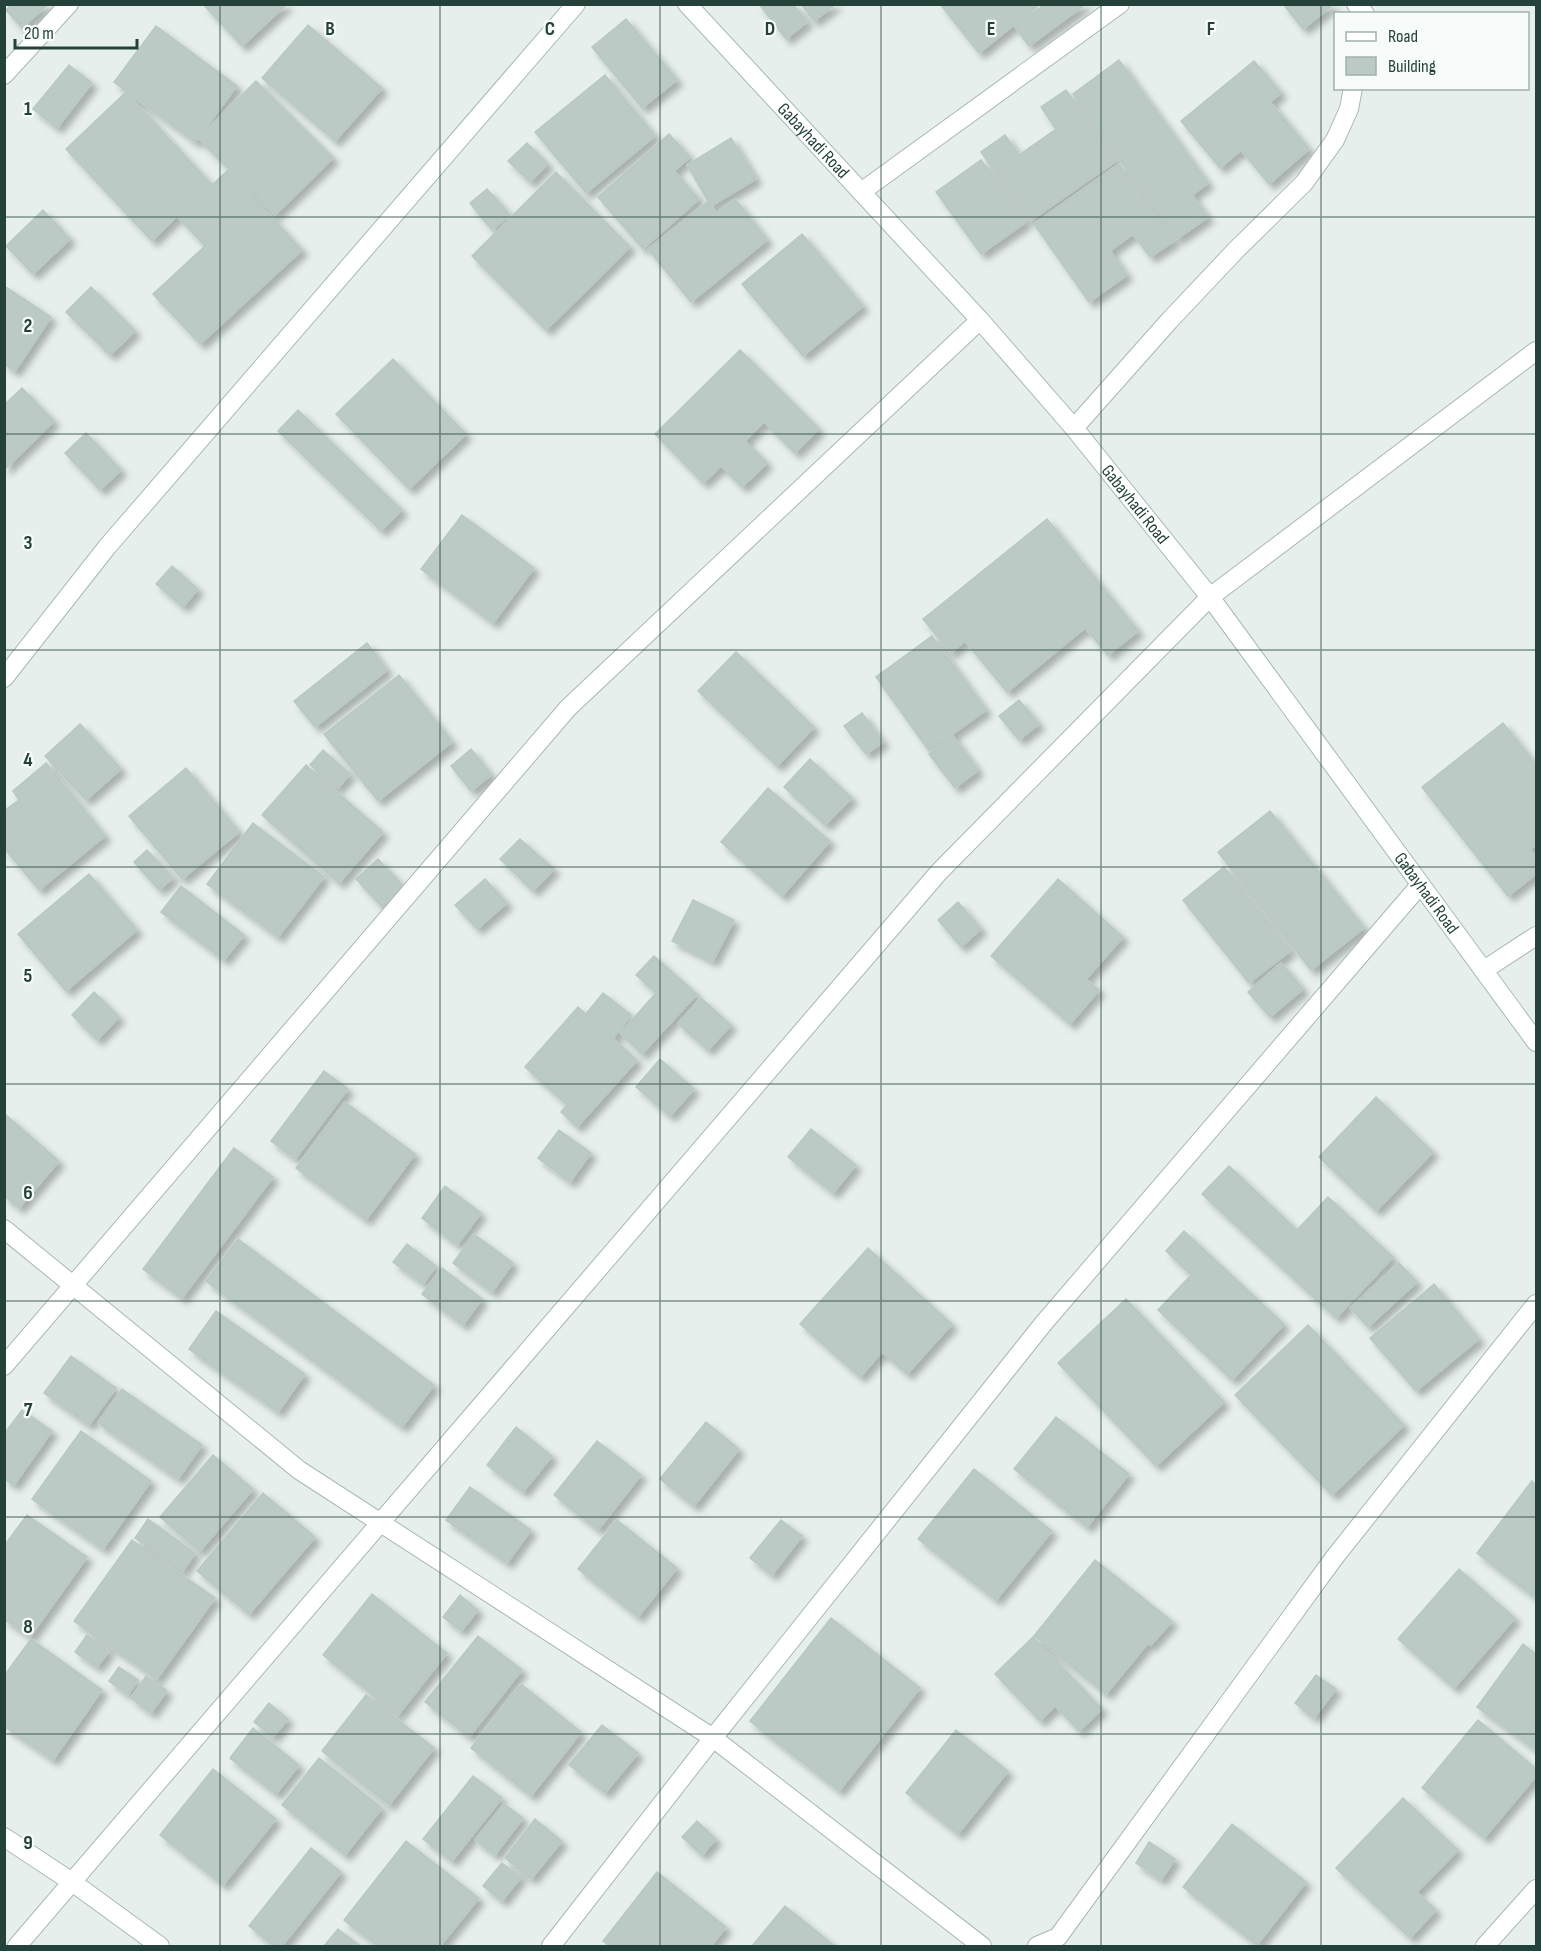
<svg xmlns="http://www.w3.org/2000/svg" width="1541" height="1951" viewBox="0 0 1541 1951" font-family="'Sofia Sans Condensed',sans-serif">
	<style>
		.building { fill: #bbcac4; stroke: #b8c9c2; stroke-width: 1.5; filter: url(#shadow) }
		.lines { fill: none; stroke-linecap: round; stroke-linejoin: round }
		.street-casing { stroke: #a8b8b2; stroke-width: 20 }
		.secondary-casing { stroke: #a4bbb3; stroke-width: 20 }
		.street { stroke: #fff; stroke-width: 18 }
		.secondary { stroke: #fff; stroke-width: 18 }
		.grid { fill: none; stroke: #24423a; stroke-width: 1.5; stroke-opacity: 0.55 }
		.labels { text-anchor: middle; stroke-width: 4.5; stroke-linejoin: round; paint-order: stroke }
		.street-label { font-size: 18px; fill: #24423a; stroke: #f7fbf9 }
		.grid-label { font-size: 20px; text-anchor: middle; font-weight: bold; fill: #24423a; stroke: #f7fbf9; stroke-width: 4.5; stroke-linejoin: round; paint-order: stroke }
	</style>
	<defs>
		<filter id="shadow"><feDropShadow dx="5.5" dy="5.5" stdDeviation="3" flood-color="#0004"/></filter>
	</defs>
	<rect width="100%" height="100%" fill="#e6efeb"/>
	<!-- building -->
	<g class="building">
		<path d="M12,4H48L22,28L6,10Z"/>
		<path d="M203,4H287L242,46Z"/>
		<path d="M759,4H793L807,22L786,39Z"/>
		<path d="M801,4H836L814,21Z"/>
		<path d="M940,4H1040L979,53Z"/>
		<path d="M1045,4H1086L1029,46L1015,27Z"/>
		<path d="M1283,4H1334L1303,29Z"/>
		<path d="M626,19L677,80L642,108L592,47Z"/>
		<path d="M308,25L382,88L335,141L262,78Z"/>
		<path d="M156,26L237,86L195,142L114,82Z"/>
		<path d="M1119,60L1208,183L1192,195L1208,217L1177,239L1073,94Z"/>
		<path d="M1254,61L1281,93L1270,102L1309,149L1269,184L1241,150L1220,168L1181,121Z"/>
		<path d="M69,65L92,83L57,128L33,109Z"/>
		<path d="M605,75L655,136L586,193L535,132Z"/>
		<path d="M256,81L333,158L275,215L198,138Z"/>
		<path d="M1066,90L1116,161L1030,221L981,152L1005,135L1019,155L1056,129L1041,107Z"/>
		<path d="M126,92L212,185L228,170L302,250L200,344L153,294L205,246L177,216L152,241L66,149Z"/>
		<path d="M669,134L690,157L674,171L699,199L643,249L598,197Z"/>
		<path d="M731,138L756,179L711,206L687,165Z"/>
		<path d="M527,143L548,164L530,182L508,161Z"/>
		<path d="M981,160L1026,222L981,254L936,192Z"/>
		<path d="M1119,164L1174,241L1150,257L1133,234L1110,251L1127,275L1089,302L1034,224Z"/>
		<path d="M556,172L630,247L546,330L472,256Z"/>
		<path d="M487,189L510,215L492,230L470,203Z"/>
		<path d="M735,199L767,240L691,302L648,249L707,202L717,214Z"/>
		<path d="M43,210L70,239L33,274L6,246Z"/>
		<path d="M802,234L863,306L803,356L742,284Z"/>
		<path d="M4,286L51,317L15,371L4,364Z"/>
		<path d="M91,287L135,331L110,355L66,312Z"/>
		<path d="M740,350L819,429L795,453L764,422L745,441L767,463L742,487L721,466L703,483L655,434Z"/>
		<path d="M393,359L466,434L409,489L336,414Z"/>
		<path d="M22,388L54,421L5,469L4,405Z"/>
		<path d="M298,410L402,510L381,531L278,431Z"/>
		<path d="M86,433L121,470L100,490L65,453Z"/>
		<path d="M462,515L534,568L493,623L421,569Z"/>
		<path d="M1047,519L1138,631L1108,655L1085,628L1007,692L965,641L951,653L923,619Z"/>
		<path d="M172,566L198,589L183,607L156,584Z"/>
		<path d="M932,636L986,710L929,751L876,677Z"/>
		<path d="M367,643L387,670L315,727L294,701Z"/>
		<path d="M736,652L814,727L777,766L698,691Z"/>
		<path d="M399,675L452,742L378,801L324,734Z"/>
		<path d="M1019,700L1039,724L1019,740L999,716Z"/>
		<path d="M862,713L883,742L866,754L844,726Z"/>
		<path d="M1503,723L1536,765V845L1530,849L1536,857V874L1508,896L1422,787Z"/>
		<path d="M80,724L121,769L86,800L45,756Z"/>
		<path d="M952,735L978,770L955,788L929,754Z"/>
		<path d="M471,749L491,775L471,791L451,766Z"/>
		<path d="M323,750L350,774L338,788L310,765Z"/>
		<path d="M810,759L852,798L825,825L784,787Z"/>
		<path d="M46,763L105,836L39,890L4,848V811L19,800L13,791Z"/>
		<path d="M306,765L383,832L339,883L262,815Z"/>
		<path d="M186,768L239,832L182,879L129,816Z"/>
		<path d="M768,788L830,841L782,896L721,842Z"/>
		<path d="M1270,811L1364,928L1311,970L1218,852Z"/>
		<path d="M253,823L324,877L278,937L207,884Z"/>
		<path d="M520,839L554,869L533,891L500,859Z"/>
		<path d="M147,850L173,878L159,890L134,862Z"/>
		<path d="M378,859L405,888L383,908L356,879Z"/>
		<path d="M1224,867L1290,951L1249,983L1183,900Z"/>
		<path d="M89,874L137,930L66,991L18,934Z"/>
		<path d="M485,879L507,903L477,929L455,905Z"/>
		<path d="M1058,879L1123,937L1086,979L1099,990L1070,1024L991,956Z"/>
		<path d="M181,886L244,935L224,960L161,912Z"/>
		<path d="M693,900L734,920L713,961L672,941Z"/>
		<path d="M958,902L981,929L961,947L938,920Z"/>
		<path d="M654,956L697,994L642,1054L620,1033L656,993L636,975Z"/>
		<path d="M1281,963L1303,989L1270,1017L1248,992Z"/>
		<path d="M94,992L119,1017L97,1040L72,1015Z"/>
		<path d="M603,993L631,1015L614,1037L586,1014Z"/>
		<path d="M701,998L731,1025L708,1050L678,1024Z"/>
		<path d="M578,1007L637,1060L577,1127L561,1112L567,1105L525,1067Z"/>
		<path d="M660,1059L694,1089L670,1116L636,1087Z"/>
		<path d="M324,1071L348,1089L295,1159L271,1141Z"/>
		<path d="M1376,1097L1433,1152L1376,1211L1319,1157Z"/>
		<path d="M345,1102L415,1154L366,1220L296,1168Z"/>
		<path d="M6,1115L59,1161L19,1208L4,1196V1117Z"/>
		<path d="M811,1129L856,1165L833,1193L788,1157Z"/>
		<path d="M559,1130L591,1153L570,1182L538,1158Z"/>
		<path d="M234,1148L273,1177L182,1298L143,1269Z"/>
		<path d="M1229,1166L1297,1230L1328,1197L1393,1257L1336,1318L1202,1194Z"/>
		<path d="M445,1186L481,1213L457,1245L422,1218Z"/>
		<path d="M1184,1231L1284,1324L1232,1380L1158,1310L1191,1275L1166,1251Z"/>
		<path d="M474,1234L513,1263L492,1292L453,1263Z"/>
		<path d="M238,1239L434,1385L402,1427L206,1281Z"/>
		<path d="M407,1244L436,1266L423,1284L393,1262Z"/>
		<path d="M868,1248L952,1324L907,1374L882,1352L860,1377L800,1324Z"/>
		<path d="M1399,1263L1417,1282L1368,1327L1350,1308Z"/>
		<path d="M442,1268L482,1299L463,1325L422,1294Z"/>
		<path d="M1434,1284L1479,1339L1416,1391L1370,1338Z"/>
		<path d="M1126,1299L1224,1402L1156,1466L1058,1363Z"/>
		<path d="M216,1311L305,1374L278,1412L189,1349Z"/>
		<path d="M1308,1325L1404,1425L1332,1495L1235,1395Z"/>
		<path d="M71,1356L116,1388L89,1425L44,1393Z"/>
		<path d="M122,1389L202,1445L178,1479L98,1423Z"/>
		<path d="M22,1410L52,1431L14,1485L4,1478V1434Z"/>
		<path d="M1056,1417L1129,1474L1087,1527L1014,1469Z"/>
		<path d="M706,1422L739,1449L694,1506L660,1479Z"/>
		<path d="M516,1427L552,1456L523,1492L487,1465Z"/>
		<path d="M81,1431L151,1481L103,1549L32,1499Z"/>
		<path d="M597,1441L641,1475L598,1530L554,1495Z"/>
		<path d="M213,1455L253,1489L200,1551L160,1517Z"/>
		<path d="M974,1469L1052,1531L996,1600L918,1539Z"/>
		<path d="M1532,1481L1536,1485V1598L1477,1553Z"/>
		<path d="M470,1487L531,1530L507,1563L446,1520Z"/>
		<path d="M263,1493L315,1537L249,1614L197,1571Z"/>
		<path d="M27,1515L87,1557L30,1637L4,1619V1546Z"/>
		<path d="M148,1519L195,1553L183,1571L135,1538Z"/>
		<path d="M617,1520L677,1568L638,1617L578,1569Z"/>
		<path d="M781,1520L802,1536L772,1575L750,1558Z"/>
		<path d="M132,1540L215,1598L157,1679L74,1621Z"/>
		<path d="M1095,1560L1172,1621L1151,1645L1148,1643L1106,1694L1034,1636Z"/>
		<path d="M1459,1569L1515,1618L1454,1688L1398,1639Z"/>
		<path d="M372,1594L447,1653L398,1715L323,1655Z"/>
		<path d="M460,1595L478,1610L461,1631L443,1617Z"/>
		<path d="M831,1618L920,1688L839,1791L750,1721Z"/>
		<path d="M87,1635L109,1651L97,1667L75,1652Z"/>
		<path d="M478,1636L522,1670L469,1737L425,1702Z"/>
		<path d="M1033,1637L1102,1709L1079,1731L1055,1706L1040,1721L995,1674Z"/>
		<path d="M31,1639L102,1690L53,1760L4,1726V1676Z"/>
		<path d="M1523,1644L1536,1654V1750L1477,1707Z"/>
		<path d="M119,1667L138,1680L128,1695L109,1681Z"/>
		<path d="M1316,1675L1336,1689L1314,1718L1295,1703Z"/>
		<path d="M146,1676L167,1691L151,1713L131,1698Z"/>
		<path d="M521,1684L581,1732L531,1796L471,1748Z"/>
		<path d="M366,1695L434,1748L389,1805L322,1751Z"/>
		<path d="M269,1703L288,1719L273,1737L254,1722Z"/>
		<path d="M1478,1720L1536,1769V1776L1484,1838L1422,1788Z"/>
		<path d="M602,1725L638,1753L605,1793L569,1765Z"/>
		<path d="M253,1728L299,1765L276,1794L230,1758Z"/>
		<path d="M956,1730L1008,1771L958,1834L906,1793Z"/>
		<path d="M319,1758L382,1808L345,1855L282,1805Z"/>
		<path d="M213,1769L276,1819L223,1885L160,1835Z"/>
		<path d="M473,1776L502,1798L452,1861L423,1839Z"/>
		<path d="M1403,1798L1458,1850L1417,1892L1436,1910L1410,1938L1336,1868Z"/>
		<path d="M504,1804L523,1818L495,1855L475,1840Z"/>
		<path d="M535,1819L562,1841L531,1879L505,1858Z"/>
		<path d="M697,1821L716,1839L702,1855L682,1837Z"/>
		<path d="M1232,1824L1306,1882L1257,1945L1183,1887Z"/>
		<path d="M406,1841L479,1898L440,1946H378L344,1920Z"/>
		<path d="M1149,1842L1175,1859L1161,1880L1136,1863Z"/>
		<path d="M311,1848L341,1872L282,1946H274L249,1926Z"/>
		<path d="M502,1863L521,1877L502,1901L483,1886Z"/>
		<path d="M657,1872L726,1927L711,1946H610L603,1941Z"/>
		<path d="M785,1906L835,1946H752Z"/>
		<path d="M338,1929L360,1946H324Z"/>
	</g>
	<g class="lines">
		<defs>
			<g id="street">
				<path d="M1356,4L1365,14"/>
				<path d="M4,75L69,4"/>
				<path d="M861,192L1120,4"/>
				<path d="M1074,428L1169,321L1236,250L1304,183L1335,140L1349,109L1353,88"/>
				<path d="M1484,970L1536,936"/>
				<path d="M4,1229L299,1470L713,1738L982,1946"/>
				<path d="M4,1366L568,708L980,320"/>
				<path d="M4,1837L72,1882L160,1946"/>
				<path d="M17,1946L939,872L1210,597L1536,351"/>
				<path d="M551,1946L713,1738L1043,1324L1420,885"/>
				<path d="M1037,1946L1058,1937L1334,1558L1536,1304"/>
				<path d="M1485,1946L1536,1889"/>
			</g>
			<g id="secondary">
				<path id="s1" d="M687,4L980,320L1074,428L1210,597L1536,1042"/>
				<path d="M4,678L107,547L576,4"/>
			</g>
		</defs>
		<!-- street casing -->
		<use href="#street" class="street-casing"/>
		<!-- secondary casing -->
		<use href="#secondary" class="secondary-casing"/>
		<!-- street -->
		<use href="#street" class="street"/>
		<!-- secondary -->
		<use href="#secondary" class="secondary"/>
	</g>
	<!-- grid -->
	<path class="grid" d="M220,4V1946M440,4V1946M660,4V1946M881,4V1946M1101,4V1946M1321,4V1946M4,217H1536M4,434H1536M4,650H1536M4,867H1536M4,1084H1536M4,1301H1536M4,1517H1536M4,1734H1536"/>
	<g class="labels">
		<!-- street labels -->
		<g class="street-label">
			<text dy="6" stroke="none"><textPath href="#s1" startOffset="186">Gabayhadi Road</textPath></text>
			<text dy="6" stroke="none"><textPath href="#s1" startOffset="672">Gabayhadi Road</textPath></text>
			<text dy="6" stroke="none"><textPath href="#s1" startOffset="1158">Gabayhadi Road</textPath></text>
		</g>
	</g>
	<g class="grid-label">
		<text x="330" y="35">B</text>
		<text x="550" y="35">C</text>
		<text x="770" y="35">D</text>
		<text x="991" y="35">E</text>
		<text x="1211" y="35">F</text>
		<text x="28" y="115">1</text>
		<text x="28" y="332">2</text>
		<text x="28" y="549">3</text>
		<text x="28" y="766">4</text>
		<text x="28" y="982">5</text>
		<text x="28" y="1199">6</text>
		<text x="28" y="1416">7</text>
		<text x="28" y="1633">8</text>
		<text x="28" y="1849">9</text>
	</g>
	<!-- border -->
	<rect width="1541" height="1951" fill="none" stroke="#24423a" stroke-width="12"/>
	<!-- legend -->
	<rect x="1334" y="12" width="195" height="78" fill="#f7fbf9" stroke="#a3b1ad" stroke-width="1.5"/>
	<rect x="1346" y="32" width="30" height="9" fill="#ffffff" stroke="#a3b1ad" stroke-width="1.5"/>
	<text x="1388" y="42" font-size="18" fill="#24423a">Road</text>
	<rect x="1346" y="57" width="30" height="18" fill="#bbcac4" stroke="#a3b1ad" stroke-width="1.5"/>
	<text x="1388" y="72" font-size="18" fill="#24423a">Building</text>
	<!-- scale -->
	<path d="M15 39v9h122v-9" fill="none" stroke="#24423a" stroke-width="3"/>
	<text x="24" y="39" font-size="18" fill="#24423a" stroke="#f7fbf9" stroke-width="4.5" paint-order="stroke">20 m</text>
</svg>
